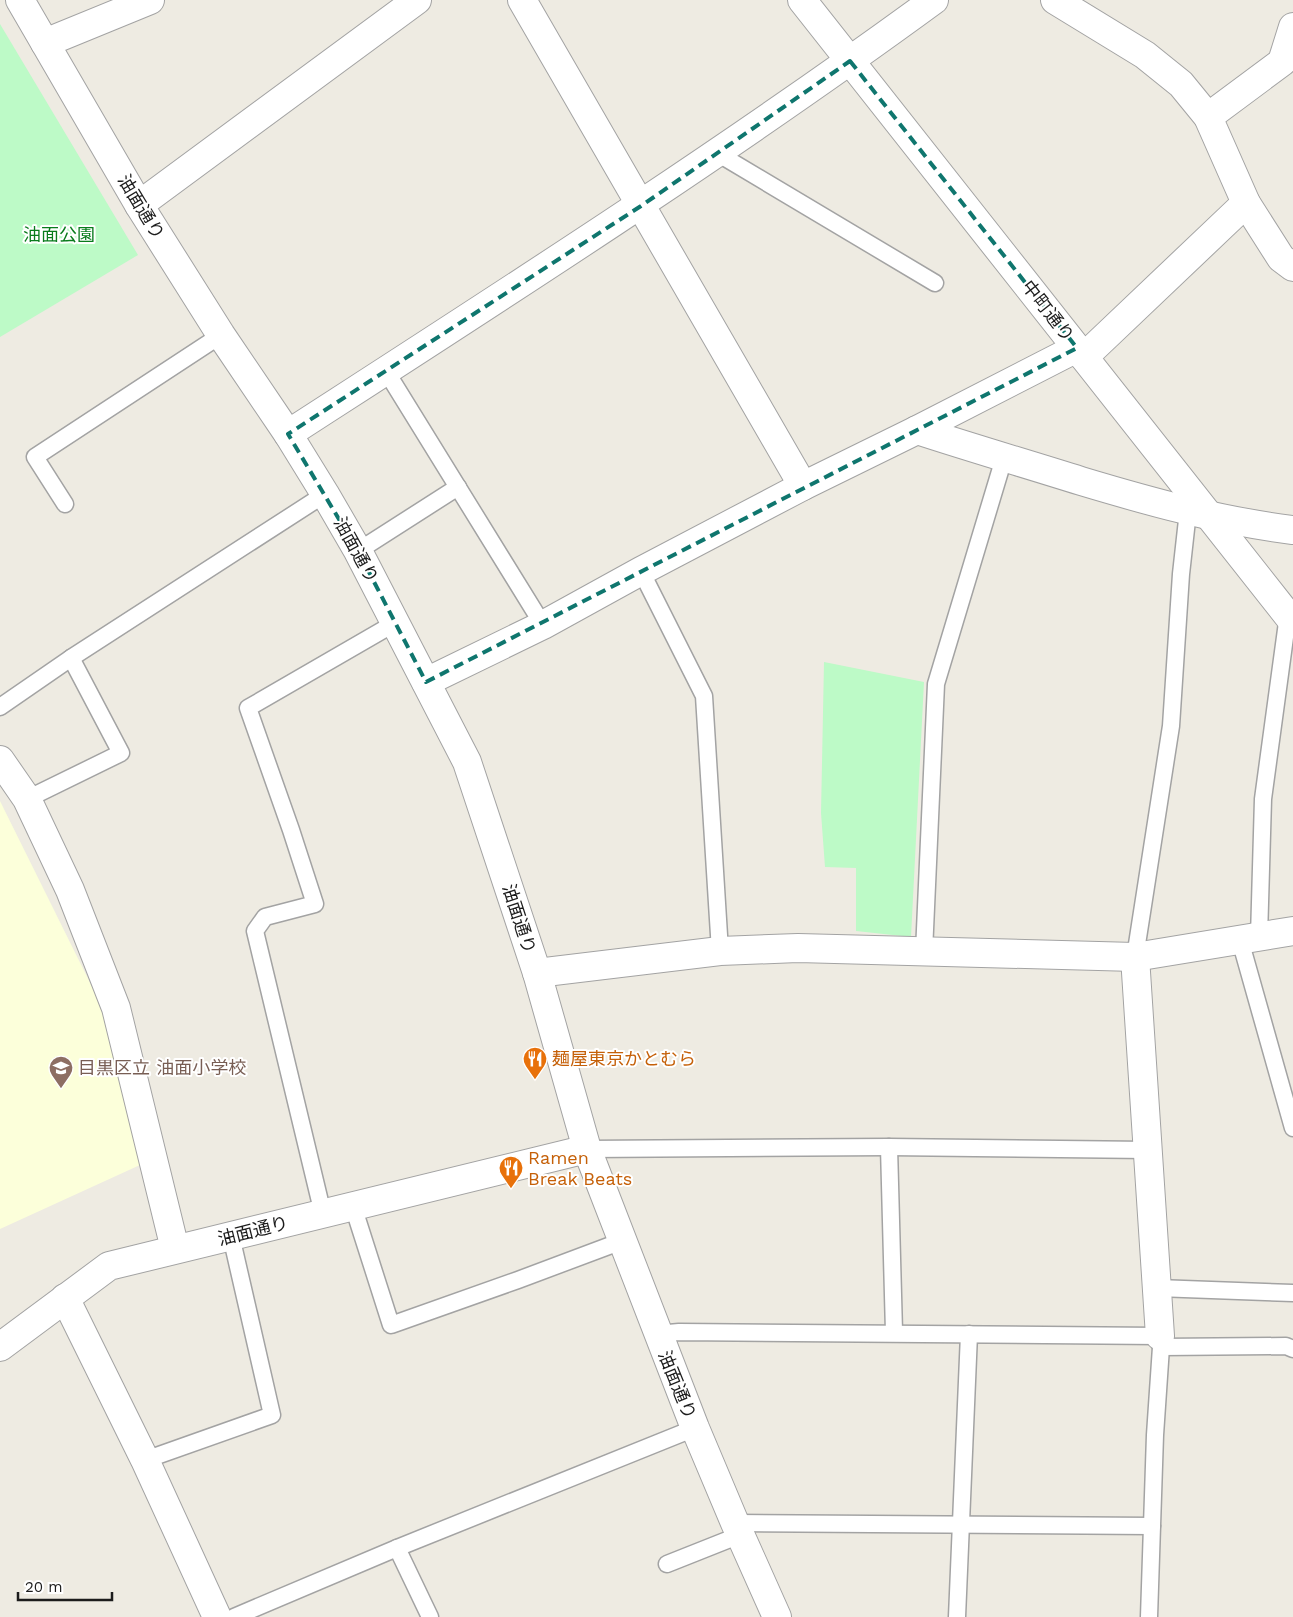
<svg xmlns="http://www.w3.org/2000/svg" width="1293" height="1617" viewBox="0 0 1293 1617" font-family="'Work Sans','Noto Sans JP',sans-serif">
	<style>
		.education { fill: #fcffda }
		.park { fill: #bdfac7 }
		.lines { fill: none; stroke-linecap: round; stroke-linejoin: round }
		.service-casing { stroke: #a3a3a3; stroke-width: 19 }
		.minor-casing { stroke: #a3a3a3; stroke-width: 30 }
		.tertiary-casing { stroke: #a3a3a3; stroke-width: 30 }
		.service { stroke: #fff; stroke-width: 16 }
		.minor { stroke: #fff; stroke-width: 28 }
		.tertiary { stroke: #fff; stroke-width: 28 }
		.marked { fill: none; stroke: #0f766e; stroke-width: 4; stroke-dasharray: 10 6; stroke-linejoin: round }
		.labels { text-anchor: middle; stroke-width: 4; stroke-linejoin: round; paint-order: stroke }
		.street-label { font-size: 18px; fill: #1c1c1c; stroke: #fff }
		.park-label { font-size: 18px; fill: #097b1c; stroke: #fff }
		.food-label { font-size: 18px; fill: #c56008; stroke: #fff; text-anchor: start }
		.education-label { font-size: 18px; fill: #785e54; stroke: #fff; text-anchor: start }
	</style>
	<rect width="100%" height="100%" fill="#eeebe2"/>
	<!-- education -->
	<path class="education" d="M0,801L105,1013L140,1165L0,1229Z"/>
	<!-- park -->
	<g class="park">
		<path d="M0,24L138,255L0,337Z"/>
		<path d="M824,662L924,682L911,937L856,931V868L825,867L821,813Z"/>
	</g>
	<g class="lines">
		<defs>
			<g id="service">
				<path d="M717,153L935,283"/>
				<path d="M386,371L543,625"/>
				<path d="M65,504L35,457L221,335"/>
				<path d="M358,551L458,487"/>
				<path d="M641,571L704,696L720,951"/>
				<path d="M0,707L71,658L325,494"/>
				<path d="M27,799L121,753L71,658"/>
				<path d="M1259,937L1263,799L1288,615"/>
				<path d="M1240,940L1293,1128"/>
				<path d="M924,952L936,684L1004,458"/>
				<path d="M1135,957L1171,726L1181,574L1188,511"/>
				<path d="M889,1147L894,1332"/>
				<path d="M587,1149L889,1147L1148,1150"/>
				<path d="M353,1206L391,1325L518,1280L622,1241"/>
				<path d="M323,1214L255,931L265,917L315,904L291,830L248,708L395,623"/>
				<path d="M1157,1288L1293,1293"/>
				<path d="M657,1334L679,1332L1160,1336L1161,1347L1155,1435L1149,1617"/>
				<path d="M1161,1347L1286,1346L1293,1349"/>
				<path d="M145,1460L272,1415L231,1236"/>
				<path d="M735,1523L1152,1526"/>
				<path d="M397,1548L430,1617"/>
				<path d="M667,1564L740,1535"/>
				<path d="M234,1617L397,1548L695,1428"/>
				<path d="M957,1617L969,1334"/>
			</g>
			<g id="minor">
				<path d="M20,0L139,205L221,335L288,434L325,494L358,551L467,762L537,973L587,1149L695,1428L735,1523L777,1617"/>
				<path d="M522,0L803,486"/>
				<path d="M1055,0L1145,55L1181,84L1208,117L1246,203L1281,258L1293,267"/>
				<path d="M45,43L150,0"/>
				<path d="M1208,117L1282,62L1293,27"/>
				<path d="M1084,357L1246,203"/>
				<path d="M917,430C972,448 1027,464 1081,481C1151,502 1220,521 1293,530"/>
				<path d="M288,434C506,293 725,153 934,0"/>
				<path d="M426,682L543,625L641,571L803,486L917,430L1077,348"/>
				<path d="M0,760L27,799L70,890L116,1008L175,1249"/>
				<path d="M1135,957L1160,1336"/>
				<path d="M537,973L720,951L798,948L1135,957L1293,931"/>
				<path d="M65,1298L145,1460L217,1617"/>
				<path d="M0,1347L109,1266L587,1149"/>
			</g>
			<g id="tertiary">
				<path d="M802,0L1293,622"/>
				<path d="M139,205L417,0"/>
			</g>
		</defs>
		<!-- service casing -->
		<use href="#service" class="service-casing"/>
		<!-- minor casing -->
		<use href="#minor" class="minor-casing"/>
		<!-- tertiary casing -->
		<use href="#tertiary" class="tertiary-casing"/>
		<!-- service -->
		<use href="#service" class="service"/>
		<!-- minor -->
		<use href="#minor" class="minor"/>
		<!-- tertiary -->
		<use href="#tertiary" class="tertiary"/>
	</g>
	<!-- marked area -->
	<path class="marked" d="M850,61L1077,348L426,682L358,551L288,434L641,206Z"/>
	<!-- icons -->
	<defs>
		<symbol id="restaurant-pin" viewBox="-11 -11 22 30"><path d="M0 17L-7.5 6A9.5 9.5 0 1 1 7.5 6Z" fill="#e8710a" stroke="#fff"/><path d="M-5-6h1v4h1v-4h1v4h1v-4h1v5L-1.5 .5V6h-2V.5L-5-1ZM5-6V6H3V1.5H1.5Q1.5-4 5-6Z" fill="#fff"/></symbol>
		<symbol id="school-pin" viewBox="-11 -11 22 30"><path d="M0 17L-7.5 6A9.5 9.5 0 1 1 7.5 6Z" fill="#8d6e63" stroke="#fff"/><path d="M0-5L7-2L0 1L-7-2ZM-4 1L0 2.5L4 1V4Q0 6-4 4Z" fill="#fff"/></symbol>
	</defs>
	<g fill-rule="evenodd">
		<use href="#restaurant-pin" x="521" y="1045" width="28" height="38"/>
		<use href="#school-pin" x="47" y="1054" width="28" height="38"/>
		<use href="#restaurant-pin" x="497" y="1154" width="28" height="38"/>
	</g>
	<g class="labels">
		<!-- street labels -->
		<g class="street-label">
			<text transform="translate(141 207) rotate(59)" y="6">油面通り</text>
			<text transform="translate(1048 311) rotate(52)" y="6">中町通り</text>
			<text transform="translate(356 550) rotate(61)" y="6">油面通り</text>
			<text transform="translate(519 919) rotate(72)" y="6">油面通り</text>
			<text transform="translate(253 1231) rotate(-14)" y="6">油面通り</text>
			<text transform="translate(677 1385) rotate(68)" y="6">油面通り</text>
		</g>
		<!-- park labels -->
		<g class="park-label">
			<text x="59" y="241">油面公園</text>
		</g>
		<!-- food labels -->
		<g class="food-label">
			<text x="552" y="1065">麺屋東京かとむら</text>
			<text x="528" y="1164">Ramen<tspan x="528" dy="21">Break Beats</tspan></text>
		</g>
		<!-- education labels -->
		<g class="education-label">
			<text x="78" y="1074">目黒区立 油面小学校</text>
		</g>
	</g>
	<!-- scale -->
	<path d="M18 1592v8h94v-8" fill="none" stroke="#1c1c1c" stroke-width="2.5"/>
	<text x="25" y="1592" font-size="15" fill="#1c1c1c" stroke="#ffffff" stroke-width="4" paint-order="stroke">20 m</text>
</svg>
